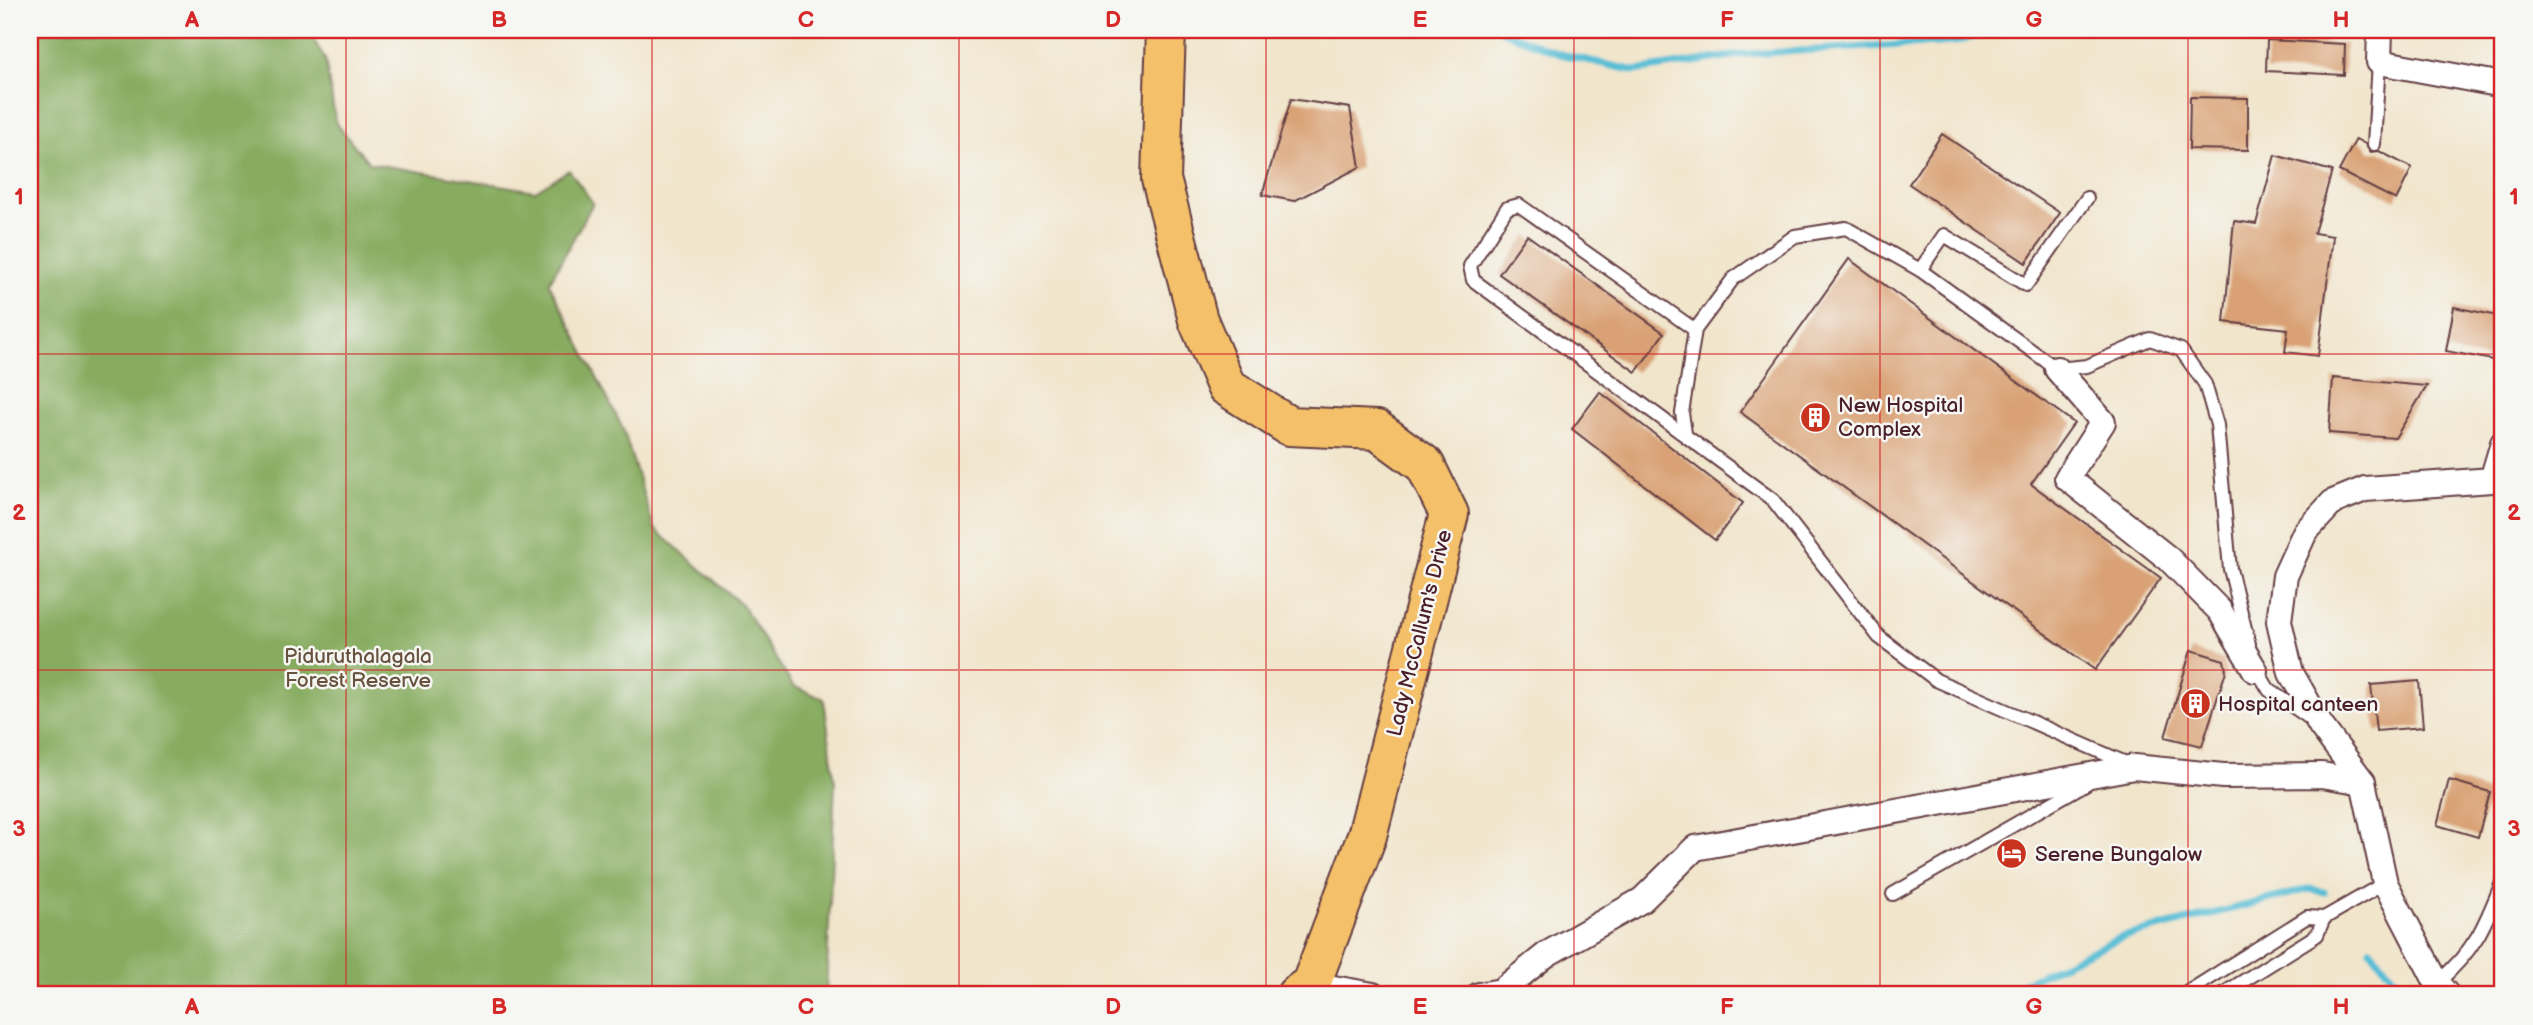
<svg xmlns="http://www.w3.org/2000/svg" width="2533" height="1025" viewBox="0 0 2533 1025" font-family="'Balsamiq Sans',sans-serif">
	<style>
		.forest { fill: #87ac61; stroke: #686646; stroke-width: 2 }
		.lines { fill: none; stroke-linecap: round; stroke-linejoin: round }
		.stream { stroke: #58bed5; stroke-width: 7 }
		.building { fill: #d9a175 }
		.lane-casing { stroke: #633d43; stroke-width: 16 }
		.street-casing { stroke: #633d43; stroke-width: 28 }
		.primary-casing { stroke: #633d43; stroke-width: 42 }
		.lane { stroke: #fff; stroke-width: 12 }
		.street { stroke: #fff; stroke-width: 24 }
		.primary { stroke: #f4c16a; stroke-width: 38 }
		.grid { fill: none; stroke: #d62828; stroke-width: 2; stroke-opacity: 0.55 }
		.labels { text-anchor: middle; stroke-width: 5; stroke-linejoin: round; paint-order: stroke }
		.poi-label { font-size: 21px; fill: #4a1f2b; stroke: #f6f6f2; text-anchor: start }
		.street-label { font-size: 21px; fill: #4a1f2b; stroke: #f6f6f2 }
		.park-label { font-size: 21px; fill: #67513f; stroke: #f6f6f2 }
		.neatline { fill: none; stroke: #d62828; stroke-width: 2.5 }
		.grid-label { font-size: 23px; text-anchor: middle; font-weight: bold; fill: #d62828 }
	</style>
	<rect width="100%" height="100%" fill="#f6f6f2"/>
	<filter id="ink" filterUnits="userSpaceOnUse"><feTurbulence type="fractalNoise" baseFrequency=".0143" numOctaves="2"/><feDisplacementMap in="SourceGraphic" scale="14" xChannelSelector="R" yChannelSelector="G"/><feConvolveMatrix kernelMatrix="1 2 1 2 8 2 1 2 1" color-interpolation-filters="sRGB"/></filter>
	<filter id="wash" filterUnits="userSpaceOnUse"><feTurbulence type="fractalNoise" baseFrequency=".00686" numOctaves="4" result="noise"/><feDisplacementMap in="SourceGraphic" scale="28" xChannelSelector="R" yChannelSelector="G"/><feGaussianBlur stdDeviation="1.57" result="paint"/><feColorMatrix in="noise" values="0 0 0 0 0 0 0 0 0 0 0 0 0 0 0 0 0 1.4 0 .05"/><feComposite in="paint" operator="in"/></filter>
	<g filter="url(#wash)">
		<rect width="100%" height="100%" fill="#f1e5cc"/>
		<!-- forest -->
		<path class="forest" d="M30,30H308L325,59L336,123L369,163L535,191L569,170L593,203L549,283L623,429L654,528L743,606L793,686L824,699L835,783L826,995H30Z"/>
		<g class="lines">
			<!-- stream -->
			<g class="stream">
				<path d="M1500,30L1560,54L1635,71L1745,54L1954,42L1998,30"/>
				<path d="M2370,949L2408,995"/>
				<path d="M1998,995L2122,937L2309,889L2324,892"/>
			</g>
		</g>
		<g id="blocks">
			<!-- building -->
			<g class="building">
				<path d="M2267,40L2345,44L2344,75L2266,71Z"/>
				<path d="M2190,97L2248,98V150L2189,149Z"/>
				<path d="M1291,99L1350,108L1360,167L1294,201L1262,195Z"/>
				<path d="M1942,134L2060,213L2026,263L1909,184Z"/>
				<path d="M2356,139L2365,144L2370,152L2379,151L2412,168L2396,200L2339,171Z"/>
				<path d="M2275,155L2332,171L2314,233L2333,236L2318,356L2285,352L2288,329L2224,322L2234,221L2256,224Z"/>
				<path d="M1527,235L1664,333L1636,372L1499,274Z"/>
				<path d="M1849,259L2074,423L2031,484L2161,578L2095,670L1740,412Z"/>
				<path d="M2454,307L2503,317V362L2446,351Z"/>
				<path d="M2333,378L2427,386L2395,438L2329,433Z"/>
				<path d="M1600,392L1743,503L1715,540L1572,429Z"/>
				<path d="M2191,650L2224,660L2226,671L2202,746L2165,737Z"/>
				<path d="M2419,681L2423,727L2376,731L2371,685Z"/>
				<path d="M2449,780L2490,792L2478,837L2437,825Z"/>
			</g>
		</g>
	</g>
	<g filter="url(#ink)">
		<use href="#blocks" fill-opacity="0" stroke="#633d43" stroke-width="2"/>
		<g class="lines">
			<defs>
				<g id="lane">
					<path d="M2374,144L2379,62"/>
					<path d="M1920,270L1944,235L2026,285L2087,198"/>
					<path d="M1695,330L1519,205L1507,208L1470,266L1473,280L1773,500L1879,637L1936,680L2128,764"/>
					<path d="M1685,433L1682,413L1695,330L1733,279L1795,236L1846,228L1920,270L2057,369L2087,366L2150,339L2181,350L2205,384L2217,425L2230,569L2249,644"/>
					<path d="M2254,665L2269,690L2311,719"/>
					<path d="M1893,894L2087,783"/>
					<path d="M2437,983C2476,949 2484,927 2503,880"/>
					<path d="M2183,995L2307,917L2324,918L2385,883"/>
					<path d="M2221,995L2317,935L2324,918"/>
				</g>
				<g id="street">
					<path d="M2380,30L2379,62L2503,85"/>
					<path d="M2057,369L2103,422L2067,478L2169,559L2220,611L2255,670"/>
					<path d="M1311,984L1373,995"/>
					<path d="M1479,995L1501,991L1547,954L1642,900L1695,848L2134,767L2223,776L2322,775L2363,782"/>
					<path d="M2447,995L2437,983L2385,883L2363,782L2321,726L2291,673L2279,621L2285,576L2305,532L2333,502L2365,489L2492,480L2503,443"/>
				</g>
				<path id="primary" d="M1166,30L1161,179L1198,320L1226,386L1289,426L1377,430L1425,465L1449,514L1367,836L1311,984L1296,995"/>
			</defs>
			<!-- lane casing -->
			<use href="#lane" class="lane-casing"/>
			<!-- street casing -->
			<use href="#street" class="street-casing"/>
			<!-- primary casing -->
			<use href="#primary" class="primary-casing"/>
			<!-- lane -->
			<use href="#lane" class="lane"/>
			<!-- street -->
			<use href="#street" class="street"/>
			<!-- primary -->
			<use href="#primary" class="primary"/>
		</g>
	</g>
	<!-- grid -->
	<path class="grid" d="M346,30V995M652,30V995M959,30V995M1266,30V995M1574,30V995M1880,30V995M2188,30V995M30,354H2503M30,670H2503"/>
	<!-- icons -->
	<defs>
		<symbol id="building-disc" viewBox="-11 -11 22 22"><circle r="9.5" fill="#c8321e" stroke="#f6f6f2"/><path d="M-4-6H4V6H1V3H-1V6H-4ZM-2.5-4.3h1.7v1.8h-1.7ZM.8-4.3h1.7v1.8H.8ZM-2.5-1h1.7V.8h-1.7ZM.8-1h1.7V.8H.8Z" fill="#fff"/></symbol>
		<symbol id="hotel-disc" viewBox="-11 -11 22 22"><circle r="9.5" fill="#c8321e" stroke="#f6f6f2"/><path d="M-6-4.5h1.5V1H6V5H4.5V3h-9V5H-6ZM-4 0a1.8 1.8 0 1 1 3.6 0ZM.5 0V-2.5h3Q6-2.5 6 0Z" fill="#fff"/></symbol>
	</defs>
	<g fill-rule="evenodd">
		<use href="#building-disc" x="1798" y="400" width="35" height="35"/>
		<use href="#building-disc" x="2178" y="686" width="35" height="35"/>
		<use href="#hotel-disc" x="1994" y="836" width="35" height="35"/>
	</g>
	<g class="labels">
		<!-- poi labels -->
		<g class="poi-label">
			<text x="1838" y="412">New Hospital<tspan x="1838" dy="24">Complex</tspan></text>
			<text x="2218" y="711">Hospital canteen</text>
			<text x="2035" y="861">Serene Bungalow</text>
		</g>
		<!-- street labels -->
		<g class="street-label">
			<text transform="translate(1419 633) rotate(-76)" y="7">Lady McCallum's Drive</text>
		</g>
		<!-- park labels -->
		<g class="park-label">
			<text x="358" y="663">Piduruthalagala<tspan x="358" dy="24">Forest Reserve</tspan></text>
		</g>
	</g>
	<!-- margin -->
	<rect width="2533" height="1025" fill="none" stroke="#f6f6f2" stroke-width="77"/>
	<rect x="38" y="38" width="2456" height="948" class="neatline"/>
	<g class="grid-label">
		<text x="192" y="27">A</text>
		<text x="499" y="27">B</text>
		<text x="806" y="27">C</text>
		<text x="1113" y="27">D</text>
		<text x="1420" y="27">E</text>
		<text x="1727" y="27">F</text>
		<text x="2034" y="27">G</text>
		<text x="2341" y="27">H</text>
		<text x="19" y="204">1</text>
		<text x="2514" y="204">1</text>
		<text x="19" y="520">2</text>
		<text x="2514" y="520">2</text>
		<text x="19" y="836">3</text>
		<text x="2514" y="836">3</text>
		<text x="192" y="1014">A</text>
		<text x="499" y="1014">B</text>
		<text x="806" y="1014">C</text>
		<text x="1113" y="1014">D</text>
		<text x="1420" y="1014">E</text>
		<text x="1727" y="1014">F</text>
		<text x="2034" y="1014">G</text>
		<text x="2341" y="1014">H</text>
	</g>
</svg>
